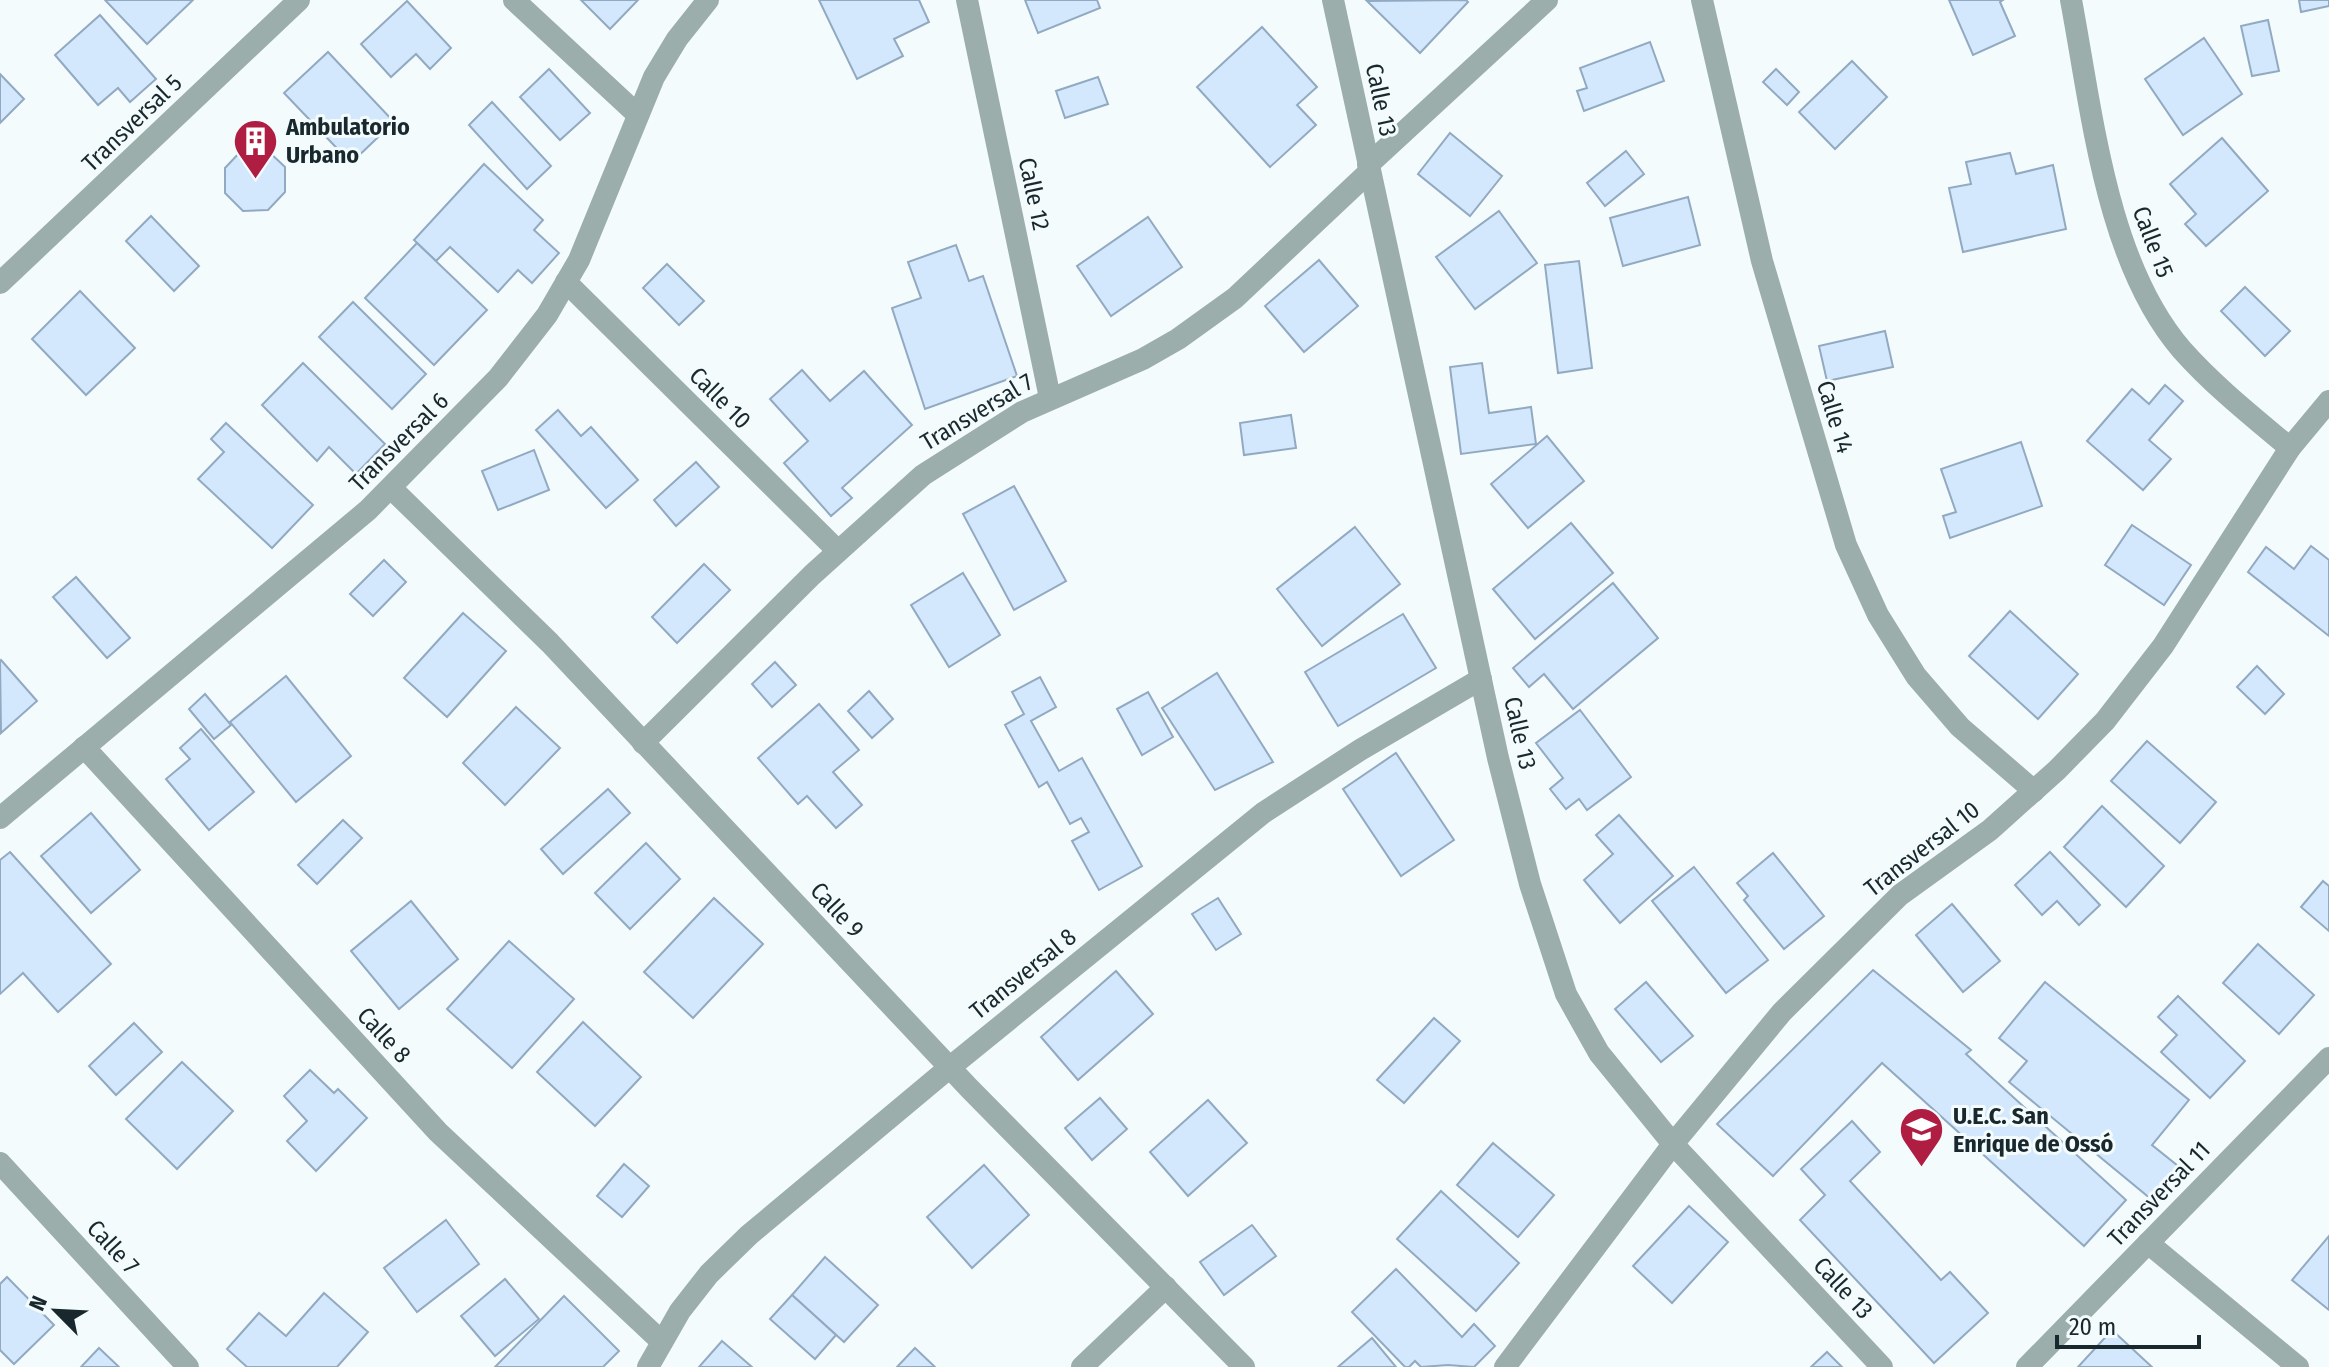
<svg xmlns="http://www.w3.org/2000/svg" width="2329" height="1367" viewBox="0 0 2329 1367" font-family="'Fira Sans Condensed',sans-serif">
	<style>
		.building { fill: #d3e8fd; stroke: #91aac2; stroke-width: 2 }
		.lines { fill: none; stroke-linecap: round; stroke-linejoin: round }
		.minor { stroke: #9caeab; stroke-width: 22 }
		.labels { text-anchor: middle; stroke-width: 6; stroke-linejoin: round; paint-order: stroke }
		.street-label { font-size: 24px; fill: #18282d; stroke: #f3fbfd }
		.poi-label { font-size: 24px; font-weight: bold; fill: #18282d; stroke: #f3fbfd; text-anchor: start }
	</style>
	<rect width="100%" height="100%" fill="#f3fbfd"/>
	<!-- building -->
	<g class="building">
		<path d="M105,0H193L147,44Z"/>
		<path d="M581,0H638L610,29Z"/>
		<path d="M819,0H919L929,22L894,39L903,56L857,79Z"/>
		<path d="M1025,0H1097L1100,8L1038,33Z"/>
		<path d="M1466,0L1468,2L1420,53L1367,1Z"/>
		<path d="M1949,0H2003L2000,2L2015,36L1973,55Z"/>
		<path d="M2299,0H2329V6L2301,12Z"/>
		<path d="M407,1L451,48L430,69L416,54L391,77L361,44Z"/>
		<path d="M100,15L156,79L130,102L118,88L98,105L55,55Z"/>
		<path d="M2268,20L2279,71L2252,76L2241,26Z"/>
		<path d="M1262,27L1317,87L1297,105L1316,125L1270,167L1197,87Z"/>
		<path d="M2204,38L2242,94L2183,135L2145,79Z"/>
		<path d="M1650,42L1664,81L1584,111L1577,91L1587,88L1580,68Z"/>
		<path d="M328,52L394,122L351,163L284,93Z"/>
		<path d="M1852,61L1887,97L1835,149L1799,112Z"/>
		<path d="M549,69L590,113L560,140L520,97Z"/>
		<path d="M1776,69L1799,92L1787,105L1763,82Z"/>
		<path d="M0,74L24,99L0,123Z"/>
		<path d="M1098,77L1108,104L1065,118L1056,91Z"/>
		<path d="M492,102L551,166L527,189L469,125Z"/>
		<path d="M1450,133L1502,176L1470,216L1418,174Z"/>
		<path d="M2222,138L2268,191L2206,246L2185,224L2196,214L2170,184Z"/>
		<path d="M242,150H267L285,167V192L268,210L243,211L225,193V168Z"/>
		<path d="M1626,151L1644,174L1605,206L1587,183Z"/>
		<path d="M2010,153L2016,174L2053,165L2066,229L1963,252L1949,188L1971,184L1966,162Z"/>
		<path d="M484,164L543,220L534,230L559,253L532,283L518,270L498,292L450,247L436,261L414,240Z"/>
		<path d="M1688,197L1700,245L1623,266L1610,218Z"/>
		<path d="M1499,211L1537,263L1475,309L1436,257Z"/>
		<path d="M151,216L199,266L174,291L126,241Z"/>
		<path d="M1148,217L1182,267L1111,316L1077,266Z"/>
		<path d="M417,243L487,310L434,365L365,298Z"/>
		<path d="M956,245L969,281L983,276L1017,376L925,409L892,308L921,298L908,262Z"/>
		<path d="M1319,260L1358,306L1304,352L1265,306Z"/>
		<path d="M1579,261L1592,368L1558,373L1545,265Z"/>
		<path d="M667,264L704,301L679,325L643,288Z"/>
		<path d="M2245,287L2290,331L2265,356L2221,311Z"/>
		<path d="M80,291L135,348L86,395L32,339Z"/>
		<path d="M353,302L426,374L392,409L319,337Z"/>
		<path d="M1885,331L1893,367L1827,381L1819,346Z"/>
		<path d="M303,363L385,444L356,474L329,447L317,461L262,405Z"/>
		<path d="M1482,363L1489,413L1531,407L1536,444L1461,454L1450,367Z"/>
		<path d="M802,370L830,401L864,371L912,425L842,488L852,498L831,516L784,463L808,441L770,399Z"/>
		<path d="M2165,385L2183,401L2149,440L2171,459L2143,490L2087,441L2132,389L2149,404Z"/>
		<path d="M558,410L581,436L591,427L638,480L606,508L536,430Z"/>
		<path d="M1291,415L1296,448L1244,455L1240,423Z"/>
		<path d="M226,423L313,505L272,548L198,479L224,452L211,439Z"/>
		<path d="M1547,436L1584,481L1528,528L1491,484Z"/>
		<path d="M2021,442L2042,506L1950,538L1943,516L1956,512L1941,469Z"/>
		<path d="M534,450L549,490L498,510L482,471Z"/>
		<path d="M696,462L719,487L676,526L654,500Z"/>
		<path d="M1014,486L1066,581L1014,610L963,514Z"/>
		<path d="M1571,523L1613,573L1535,639L1493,589Z"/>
		<path d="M2132,525L2191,565L2164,605L2105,565Z"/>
		<path d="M1355,527L1400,584L1322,646L1277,589Z"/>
		<path d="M2311,546L2329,560V636L2248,572L2266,547L2294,569Z"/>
		<path d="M384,560L406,582L373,616L350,594Z"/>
		<path d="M704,564L730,590L677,643L652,617Z"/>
		<path d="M963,573L1000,635L949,667L911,605Z"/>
		<path d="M76,577L130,638L107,658L53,597Z"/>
		<path d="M1613,583L1658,638L1573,709L1544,674L1529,687L1513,668Z"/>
		<path d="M2010,611L2078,674L2038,719L1969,656Z"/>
		<path d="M463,613L506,651L447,717L404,678Z"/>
		<path d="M1403,614L1436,668L1338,726L1305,672Z"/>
		<path d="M1,660L37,701L1,733L0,661Z"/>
		<path d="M775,662L796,685L772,707L752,684Z"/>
		<path d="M2257,666L2284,694L2265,714L2237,687Z"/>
		<path d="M1217,673L1273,762L1215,790L1162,708Z"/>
		<path d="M286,676L351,756L296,802L230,722Z"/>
		<path d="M1040,677L1056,707L1031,721L1059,771L1082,758L1142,866L1099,890L1072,841L1089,832L1081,818L1070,824L1047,782L1039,787L1005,725L1024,714L1012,692Z"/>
		<path d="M869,691L893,719L872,738L848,711Z"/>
		<path d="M1148,692L1173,737L1142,755L1117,709Z"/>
		<path d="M205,694L231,725L214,739L189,709Z"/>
		<path d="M819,704L859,750L833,772L862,805L836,828L807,796L798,804L758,758Z"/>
		<path d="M516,707L560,748L505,805L463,763Z"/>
		<path d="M1580,710L1631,777L1587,810L1579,799L1566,809L1550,789L1563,778L1536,743Z"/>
		<path d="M201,729L254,792L209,830L166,779L190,759L180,748Z"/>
		<path d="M2147,741L2216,802L2180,843L2111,781Z"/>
		<path d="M1396,753L1454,840L1401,876L1343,789Z"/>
		<path d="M608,789L630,813L563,874L541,849Z"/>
		<path d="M2102,806L2164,866L2126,907L2064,847Z"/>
		<path d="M91,813L140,870L91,913L41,856Z"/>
		<path d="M1619,815L1673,876L1620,923L1584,880L1613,854L1596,835Z"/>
		<path d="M343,820L362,838L317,884L298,865Z"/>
		<path d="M646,843L680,879L630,929L595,893Z"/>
		<path d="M10,852L111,964L58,1012L23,973L0,994V860Z"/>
		<path d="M2050,852L2100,905L2079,925L2057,901L2042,915L2015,885Z"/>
		<path d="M1773,853L1824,916L1784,949L1744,900L1748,896L1737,883Z"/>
		<path d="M1694,867L1768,960L1726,993L1652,901Z"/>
		<path d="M2323,881L2329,886V931L2301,907Z"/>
		<path d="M714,898L763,944L693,1018L644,972Z"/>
		<path d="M1218,898L1241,934L1216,950L1192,914Z"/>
		<path d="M411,901L458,959L399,1009L351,951Z"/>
		<path d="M1952,904L2000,961L1963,992L1916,935Z"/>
		<path d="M509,941L574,999L512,1068L447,1009Z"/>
		<path d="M2258,944L2314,995L2279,1034L2223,983Z"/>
		<path d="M1873,970L1971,1050L1966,1054L2126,1200L2084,1246L1882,1063L1773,1176L1717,1124Z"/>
		<path d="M1116,971L1153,1014L1078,1080L1041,1037Z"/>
		<path d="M1646,982L1693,1036L1661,1062L1615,1009Z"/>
		<path d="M2045,982L2189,1100L2152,1145L2178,1166L2151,1199L2009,1082L2027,1061L1999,1038Z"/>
		<path d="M2178,996L2245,1061L2210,1098L2161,1052L2177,1035L2158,1017Z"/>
		<path d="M1434,1018L1460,1041L1404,1103L1377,1080Z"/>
		<path d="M583,1022L641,1077L595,1126L537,1072Z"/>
		<path d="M134,1023L162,1052L116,1095L89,1066Z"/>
		<path d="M182,1062L233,1111L177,1169L126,1119Z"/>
		<path d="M310,1070L334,1093L338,1089L367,1118L316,1171L287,1141L307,1121L284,1096Z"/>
		<path d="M1100,1098L1127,1129L1092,1160L1065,1128Z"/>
		<path d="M1208,1100L1247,1143L1188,1196L1150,1152Z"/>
		<path d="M1852,1121L1880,1152L1850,1181L1941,1280L1950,1272L1988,1313L1934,1363L1800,1220L1825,1195L1801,1169Z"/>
		<path d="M1493,1143L1554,1195L1518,1237L1457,1185Z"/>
		<path d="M624,1164L649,1186L622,1217L597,1196Z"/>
		<path d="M984,1165L1029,1215L972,1268L927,1217Z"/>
		<path d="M1441,1191L1519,1263L1476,1311L1397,1239Z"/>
		<path d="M1689,1206L1728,1242L1672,1303L1633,1266Z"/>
		<path d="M446,1220L479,1264L417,1312L384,1268Z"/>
		<path d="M1252,1225L1276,1256L1224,1295L1200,1262Z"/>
		<path d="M2329,1236V1310L2292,1280Z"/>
		<path d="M825,1257L878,1305L844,1342L792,1295Z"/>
		<path d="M1396,1269L1462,1337L1474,1324L1495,1346L1474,1367L1448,1365L1421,1367L1415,1361L1409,1367H1405L1352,1312Z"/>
		<path d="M7,1277L54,1325L14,1364L0,1350V1284Z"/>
		<path d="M505,1279L539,1319L495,1356L461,1316Z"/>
		<path d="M324,1293L368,1332L337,1367H247L227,1349L259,1313L286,1336Z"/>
		<path d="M792,1295L836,1335L815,1359L770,1319Z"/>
		<path d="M564,1296L619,1351L603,1367H495Z"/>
		<path d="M2112,1330L2152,1367H2078Z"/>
		<path d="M1372,1338L1396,1367H1338Z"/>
		<path d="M722,1341L752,1367H699Z"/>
		<path d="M99,1348L119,1367H81Z"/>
		<path d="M915,1348L935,1367H897Z"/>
		<path d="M1827,1352L1842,1367H1811Z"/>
	</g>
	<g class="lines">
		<!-- minor -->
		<g class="minor">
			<path d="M514,0L638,115"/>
			<path d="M967,0L1050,398"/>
			<path d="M1333,0L1498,758L1530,884L1566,994L1599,1053L1673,1144L1882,1367"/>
			<path d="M1702,0L1762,261L1846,545L1878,615L1916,676L1960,727L2034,791"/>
			<path d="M2071,0C2092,111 2106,262 2182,350C2214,386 2253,417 2290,448"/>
			<path d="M1368,165L1547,0"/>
			<path d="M566,282L838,551"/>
			<path d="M0,283L299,0"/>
			<path d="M391,488L550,643L969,1088L1244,1367"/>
			<path d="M643,743L812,575L923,475L1022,412L1143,359L1178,339L1235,298L1370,171"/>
			<path d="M84,747L438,1132L662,1342"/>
			<path d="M0,818L368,510L498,378L547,315L579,260L654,77L677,39L708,0"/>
			<path d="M0,1163L188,1367"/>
			<path d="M2148,1243L2298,1367"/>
			<path d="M648,1367L680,1311L709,1274L749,1235L949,1068L1263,813L1360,750L1481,679"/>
			<path d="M1082,1367L1166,1287"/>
			<path d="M1505,1367L1673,1144L1782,1012L1900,895L1990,830L2057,770L2105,721L2163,646L2290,448L2329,401"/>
			<path d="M2027,1367L2329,1058"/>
		</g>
	</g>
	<!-- icons -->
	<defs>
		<symbol id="building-pin" viewBox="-11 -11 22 30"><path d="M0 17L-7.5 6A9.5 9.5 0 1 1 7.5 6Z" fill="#b01d42" stroke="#f3fbfd"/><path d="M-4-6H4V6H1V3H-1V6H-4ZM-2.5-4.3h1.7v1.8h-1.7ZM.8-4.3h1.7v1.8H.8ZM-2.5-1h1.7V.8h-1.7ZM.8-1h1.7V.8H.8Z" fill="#fff"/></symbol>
		<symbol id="school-pin" viewBox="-11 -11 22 30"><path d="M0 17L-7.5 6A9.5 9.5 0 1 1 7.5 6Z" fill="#b01d42" stroke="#f3fbfd"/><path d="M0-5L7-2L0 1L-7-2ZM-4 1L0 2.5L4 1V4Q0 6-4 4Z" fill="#fff"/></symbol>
	</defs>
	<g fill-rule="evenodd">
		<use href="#building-pin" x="230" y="116" width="51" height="69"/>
		<use href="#school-pin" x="1896" y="1104" width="51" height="69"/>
	</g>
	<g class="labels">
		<!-- street labels -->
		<g class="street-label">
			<text transform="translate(1381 100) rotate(78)" y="8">Calle 13</text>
			<text transform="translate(132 123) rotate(-44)" y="8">Transversal 5</text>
			<text transform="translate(1034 194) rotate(78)" y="8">Calle 12</text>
			<text transform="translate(2153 242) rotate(69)" y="8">Calle 15</text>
			<text transform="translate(720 398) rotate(45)" y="8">Calle 10</text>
			<text transform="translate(977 412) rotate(-31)" y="8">Transversal 7</text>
			<text transform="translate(1835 417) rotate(73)" y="8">Calle 14</text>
			<text transform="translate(399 442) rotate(-45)" y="8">Transversal 6</text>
			<text transform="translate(1520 733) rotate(77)" y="8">Calle 13</text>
			<text transform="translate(1922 849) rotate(-38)" y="8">Transversal 10</text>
			<text transform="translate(837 910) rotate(47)" y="8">Calle 9</text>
			<text transform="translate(1023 974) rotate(-39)" y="8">Transversal 8</text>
			<text transform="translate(384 1035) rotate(47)" y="8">Calle 8</text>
			<text transform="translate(2159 1194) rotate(-46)" y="8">Transversal 11</text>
			<text transform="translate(113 1247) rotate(47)" y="8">Calle 7</text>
			<text transform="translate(1843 1288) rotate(47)" y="8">Calle 13</text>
		</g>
		<!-- poi labels -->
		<g class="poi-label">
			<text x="286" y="135">Ambulatorio<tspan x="286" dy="28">Urbano</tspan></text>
			<text x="1953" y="1124">U.E.C. San<tspan x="1953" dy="28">Enrique de Ossó</tspan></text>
		</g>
	</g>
	<!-- north arrow -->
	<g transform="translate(56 1311) rotate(294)" stroke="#f3fbfd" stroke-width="6" paint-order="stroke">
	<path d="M0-6L14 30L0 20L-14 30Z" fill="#18282d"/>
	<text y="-12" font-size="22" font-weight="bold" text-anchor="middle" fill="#18282d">N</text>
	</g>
	<!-- scale -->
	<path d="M2057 1335v12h142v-12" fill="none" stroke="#18282d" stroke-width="4"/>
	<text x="2069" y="1335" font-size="24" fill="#18282d" stroke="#f3fbfd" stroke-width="6" paint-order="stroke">20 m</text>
</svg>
